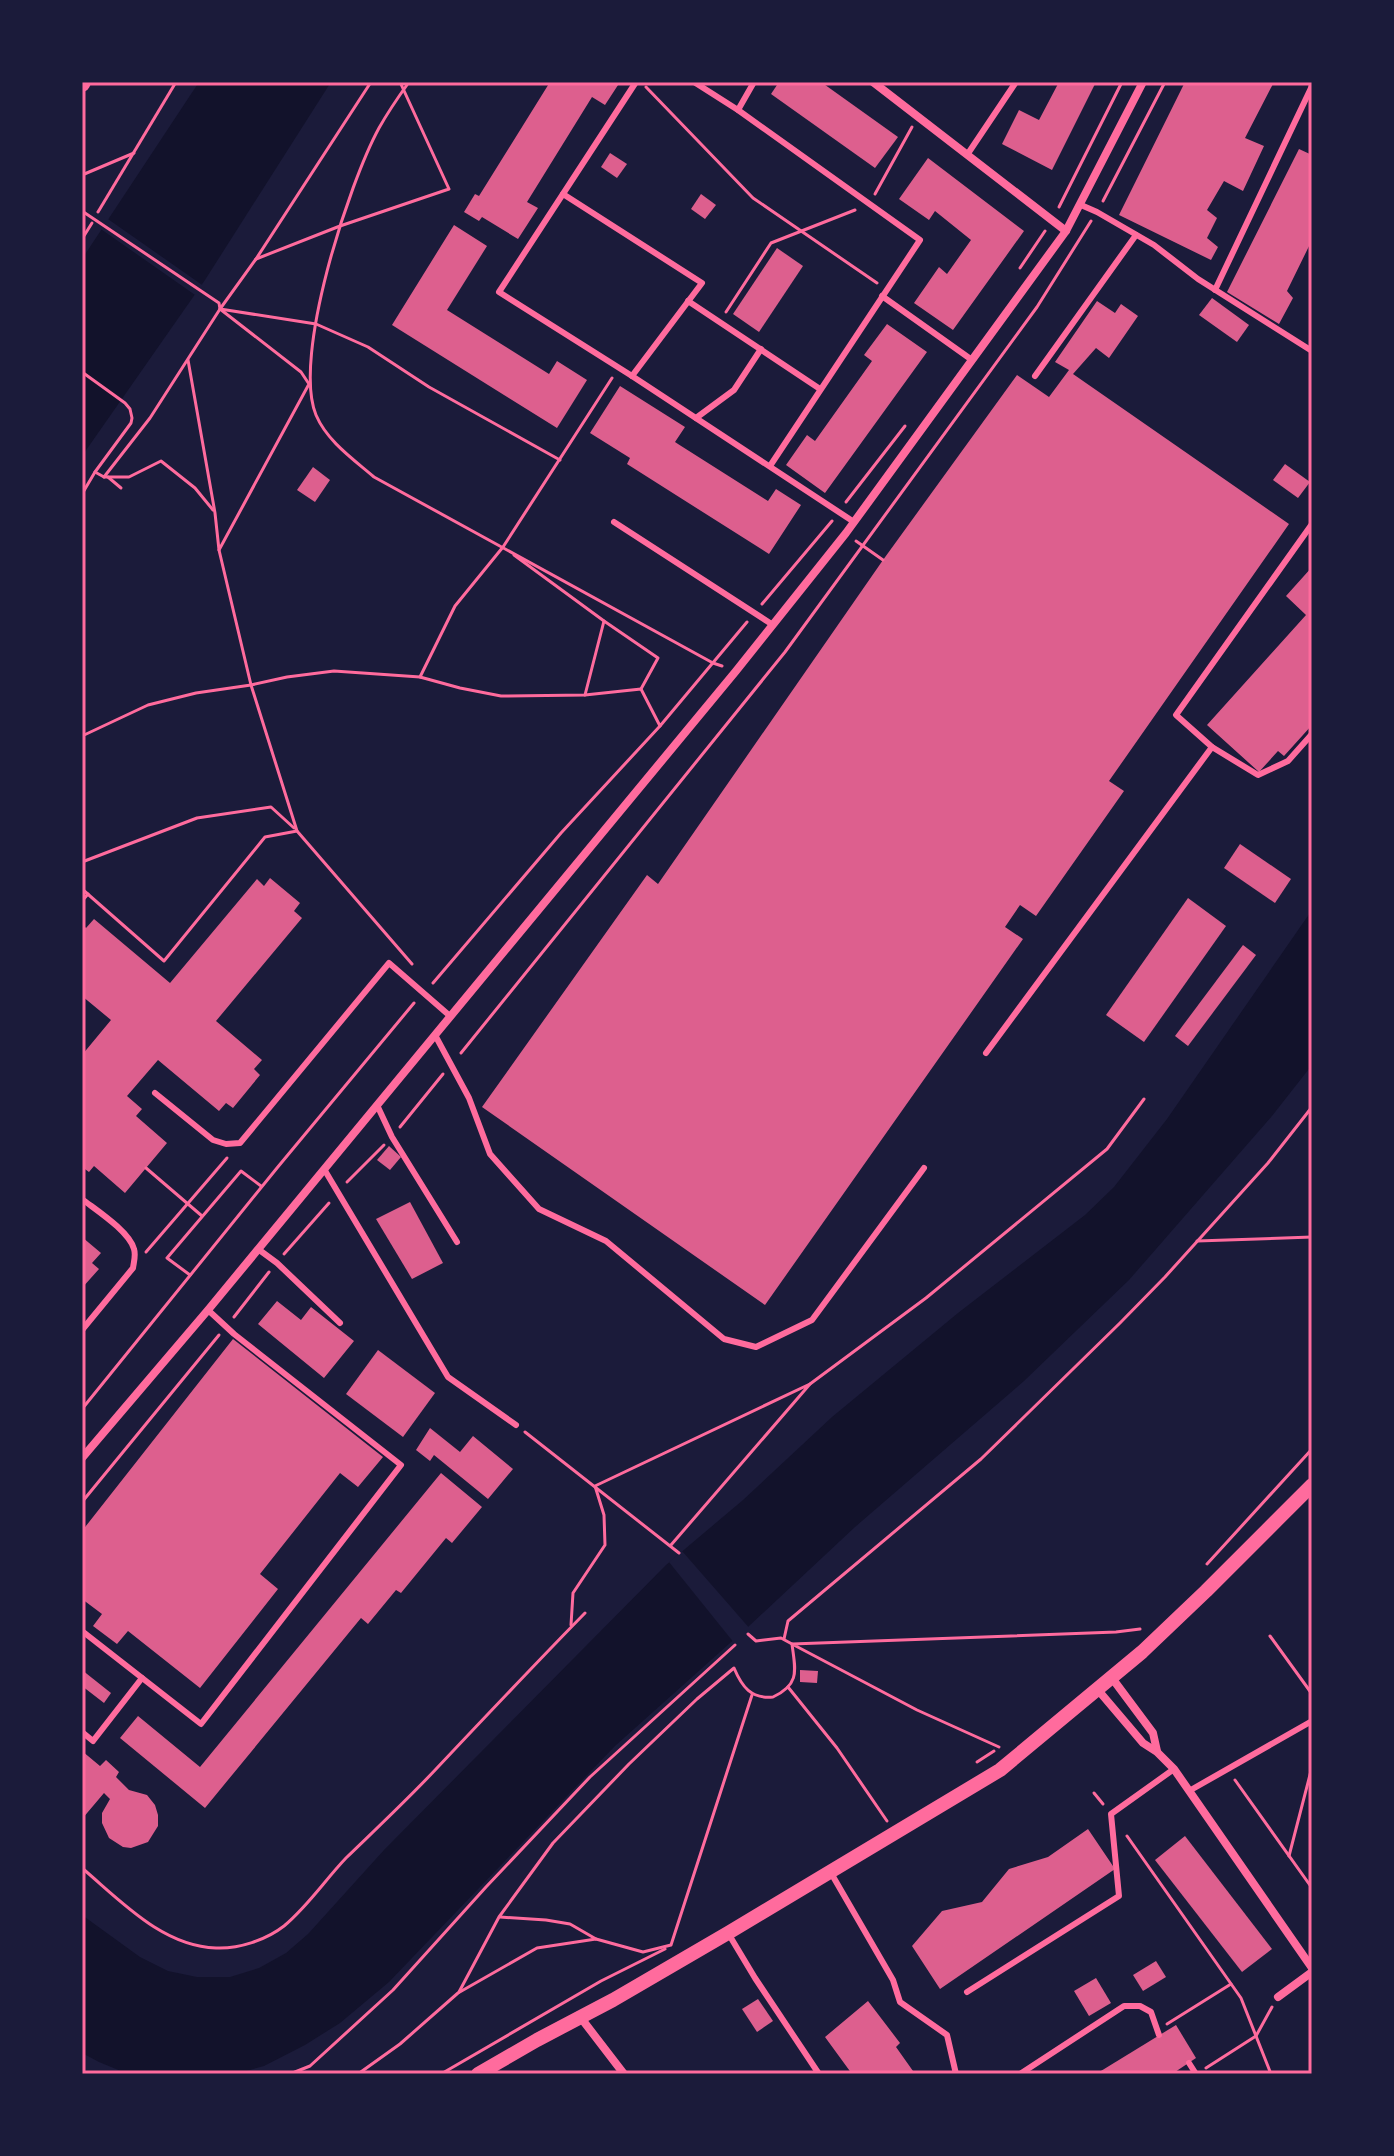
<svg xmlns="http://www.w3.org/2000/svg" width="1394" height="2156" viewBox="0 0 1394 2156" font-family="'Fira Sans Condensed',sans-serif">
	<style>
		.water { fill: #12122b }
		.pier { fill: #1b1b3a }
		.building { fill: #dd5f8e }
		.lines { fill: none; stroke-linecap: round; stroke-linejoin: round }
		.path { stroke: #ff6b9d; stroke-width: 3 }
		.service { stroke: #ff6b9d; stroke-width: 6 }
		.minor { stroke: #ff6b9d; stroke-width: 8 }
		.tertiary { stroke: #ff6b9d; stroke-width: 14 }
		.secondary { stroke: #ff6b9d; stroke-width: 16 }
		.neatline { fill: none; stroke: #ff6b9d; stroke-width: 3 }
	</style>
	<rect width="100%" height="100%" fill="#1b1b3a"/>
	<!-- water -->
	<g class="water">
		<path d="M199,82H331L205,280L82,456V259Z"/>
		<path d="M1312,910V1065L1272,1116L1129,1280L1024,1381L855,1527L748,1627L615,1746L389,1982L340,2023L305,2045L264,2066L236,2074H128L99,2062L82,2053V1915L140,1957L168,1971L197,1977H230L259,1968L286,1953L308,1934L384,1850L666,1565L743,1500L832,1417L958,1313L1085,1215L1114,1187L1167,1119Z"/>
	</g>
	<!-- pier -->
	<g class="pier">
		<path d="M105,217L205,287L198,297L98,227Z"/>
		<path d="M682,1551L751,1630L735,1644L669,1562Z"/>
	</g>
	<!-- building -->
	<g class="building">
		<path d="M550,82H620L605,105L592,97L527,202L538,208L518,239L482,217L479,221L464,212L475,194L479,196Z"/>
		<path d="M779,82H821L898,137L875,168L771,94Z"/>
		<path d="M1059,82H1096L1052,170L1002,144L1019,110L1039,120Z"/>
		<path d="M1185,82H1274L1245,138L1264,146L1243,191L1224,181L1207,210L1217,218L1207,238L1218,247L1211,260L1119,215Z"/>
		<path d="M1299,149L1312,155V240L1287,291L1293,298L1279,324L1227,292Z"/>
		<path d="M610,153L627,164L617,178L601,167Z"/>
		<path d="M928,158L1024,231L953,330L914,303L939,267L947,274L971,240L935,211L929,220L899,199Z"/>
		<path d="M701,194L716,205L705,219L691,209Z"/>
		<path d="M454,225L487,246L447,310L549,374L557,361L587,380L557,428L392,325Z"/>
		<path d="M777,248L803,266L759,332L733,314Z"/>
		<path d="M1212,298L1249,325L1237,342L1199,315Z"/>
		<path d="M1097,301L1115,313L1121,304L1138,316L1109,358L1096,348L1073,374L1289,524L1109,781L1124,791L1036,916L1020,905L1005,927L1023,939L765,1305L482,1107L647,875L658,884L883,560L1017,375L1049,397L1069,370L1055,362Z"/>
		<path d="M887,324L927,352L825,493L786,465L807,435L815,441L872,361L864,355Z"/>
		<path d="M620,386L685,427L675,442L678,444L768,501L776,489L801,505L769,554L627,464L630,458L590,433Z"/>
		<path d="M1285,464L1310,482L1298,498L1273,480Z"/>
		<path d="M313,467L330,480L315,502L297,490Z"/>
		<path d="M1312,567V725L1284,756L1278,751L1259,772L1207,725L1306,615L1286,596Z"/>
		<path d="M1240,844L1291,879L1275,903L1224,868Z"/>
		<path d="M270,878L300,903L294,911L302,918L216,1021L262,1060L254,1069L260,1075L233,1108L226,1103L219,1111L158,1060L127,1096L142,1109L136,1116L167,1143L125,1193L94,1166L89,1172L82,1167V1055L111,1020L82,996V924L86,928L94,919L170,983L257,879L264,886Z"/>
		<path d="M1188,898L1226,926L1144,1042L1106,1015Z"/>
		<path d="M1243,945L1256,955L1188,1046L1175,1036Z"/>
		<path d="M389,1146L401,1157L390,1170L377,1160Z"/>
		<path d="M410,1202L443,1263L412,1279L376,1219Z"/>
		<path d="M82,1237L101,1253L92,1263L99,1269L82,1288Z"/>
		<path d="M277,1301L301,1320L311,1307L354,1341L324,1378L258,1324Z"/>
		<path d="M233,1339L383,1457L358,1487L340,1473L260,1574L278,1589L200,1688L128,1631L117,1644L93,1626L102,1614L82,1599V1531Z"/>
		<path d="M378,1350L435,1393L403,1437L346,1394Z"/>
		<path d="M430,1428L460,1452L473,1436L513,1469L488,1499L434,1455L430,1461L416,1450Z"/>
		<path d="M441,1473L482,1507L452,1543L446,1538L401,1593L396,1590L368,1624L361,1618L205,1808L120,1738L138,1716L200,1767Z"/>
		<path d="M82,1670L111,1693L104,1703L82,1686Z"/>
		<path d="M800,1670L818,1671L817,1683L800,1682Z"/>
		<path d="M82,1751L100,1766L106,1760L119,1772L116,1777L129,1790L147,1795L155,1805L158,1815V1826L148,1842L131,1848L123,1847L109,1838L102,1823V1813L110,1799L104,1793L82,1819Z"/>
		<path d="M1088,1829L1115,1869L940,1989L912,1946L942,1911L982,1902L1009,1869L1048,1857Z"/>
		<path d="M1185,1836L1272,1949L1242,1972L1155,1860Z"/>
		<path d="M1156,1961L1166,1977L1143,1991L1133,1975Z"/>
		<path d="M1096,1978L1111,2003L1089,2016L1074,1991Z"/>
		<path d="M758,1999L773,2021L757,2032L742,2009Z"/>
		<path d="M868,2001L900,2043L896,2047L913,2071L910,2074H852L825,2037Z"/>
		<path d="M1176,2025L1196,2058L1172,2074H1096Z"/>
	</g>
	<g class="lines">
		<!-- path -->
		<g class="path">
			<path d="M409,82C399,96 388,112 379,128C349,183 292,357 316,415C327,441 353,459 374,477L713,663L722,666"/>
			<path d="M646,87L753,198L877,283"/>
			<path d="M82,175L134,153"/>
			<path d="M875,194L912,127"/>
			<path d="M1103,201L1165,82"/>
			<path d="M1059,207L1122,82"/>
			<path d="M82,211L219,303L220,309L301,372L309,384L219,550L215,513L188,360"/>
			<path d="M98,212L176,82"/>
			<path d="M82,239L92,223"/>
			<path d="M256,259L340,226L449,189L400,82"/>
			<path d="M1020,268L1045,231"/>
			<path d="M220,309L316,324L368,347L429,387L560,460"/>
			<path d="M726,312L771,243L855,210"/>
			<path d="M82,372L125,403L130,409L132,418L131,423L95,472L82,494"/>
			<path d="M95,472L104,477L150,418L220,309L256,259L371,82"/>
			<path d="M104,477H129L161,461L195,488L213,510"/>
			<path d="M108,477L121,488"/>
			<path d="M846,502L905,426"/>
			<path d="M856,541L883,560"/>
			<path d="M219,550L251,685L297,831L412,964"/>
			<path d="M514,555L604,621L658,658L641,689"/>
			<path d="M762,604L832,521"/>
			<path d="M420,677L455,606L503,547L612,378"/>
			<path d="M585,695L604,621"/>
			<path d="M82,736L148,705L196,693L251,685L287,677L334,671L420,677L460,688L501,696L585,695L641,689L660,726L747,622"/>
			<path d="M82,862L197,818L271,807L294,828"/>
			<path d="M82,889L164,961L265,837L297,831"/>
			<path d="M82,901L88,894"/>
			<path d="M433,983L561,833L660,726"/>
			<path d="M461,1053L785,652L1037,307L1091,221"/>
			<path d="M400,1127L443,1074"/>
			<path d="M146,1168L202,1216"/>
			<path d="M347,1182L384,1145"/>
			<path d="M1197,1241L1312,1237"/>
			<path d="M146,1252L227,1158"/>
			<path d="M284,1254L329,1203"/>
			<path d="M190,1275L167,1258L241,1171L261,1186"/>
			<path d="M234,1317L269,1272"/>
			<path d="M810,1384L926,1298L1107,1149L1144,1099"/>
			<path d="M82,1409L277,1168L414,1003"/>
			<path d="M525,1432L679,1553"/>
			<path d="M82,1502L219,1335"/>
			<path d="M1207,1564L1312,1449"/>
			<path d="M571,1625L573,1593L605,1545L604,1515L595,1486L810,1384L671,1545"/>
			<path d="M1270,1636L1312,1694"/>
			<path d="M784,1639L788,1621L981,1459L1120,1323L1165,1277L1268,1163L1312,1107"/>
			<path d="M788,1687L837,1748L887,1821"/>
			<path d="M999,1747L917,1710L792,1644L1116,1632L1140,1629"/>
			<path d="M977,1762L994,1751"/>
			<path d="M1235,1780L1312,1888"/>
			<path d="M1094,1793L1103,1804"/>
			<path d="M1127,1836L1241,1998L1271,2074"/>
			<path d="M1289,1856L1312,1767"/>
			<path d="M82,1868C121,1901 162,1946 216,1948C239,1949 266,1940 284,1926C308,1906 325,1880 346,1858C377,1828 408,1799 437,1768C486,1716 535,1664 585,1613"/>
			<path d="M500,1917L546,1920L570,1924L596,1939"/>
			<path d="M459,1992L499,1917L553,1843L629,1764L697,1699L734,1668C742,1687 751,1699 773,1697C801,1684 795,1669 792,1644L781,1638L756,1641L748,1634"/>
			<path d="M1167,2024L1231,1984"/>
			<path d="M1206,2068L1256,2036L1272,2007"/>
			<path d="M82,2073L83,2074"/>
			<path d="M290,2074L310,2066L393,1990L486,1887L590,1777L735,1645"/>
			<path d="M358,2074L400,2044L458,1993L537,1948L596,1939L643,1952L671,1945L752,1695"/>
			<path d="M441,2074L601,1981L665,1949"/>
		</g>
		<!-- service -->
		<g class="service">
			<path d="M636,82L499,292L632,376L854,522"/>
			<path d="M694,82L738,110L920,240L770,466"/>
			<path d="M738,110L754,82"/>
			<path d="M967,155L1016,82"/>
			<path d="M563,194L702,283L632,376"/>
			<path d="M1081,205L1097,212L1154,245L1198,279L1312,351"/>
			<path d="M1215,290L1312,86"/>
			<path d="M882,296L972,360"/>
			<path d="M688,301L820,389"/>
			<path d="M1035,376L1136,235"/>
			<path d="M696,418L734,390L761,349"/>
			<path d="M614,522L773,625"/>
			<path d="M1212,747L1176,715L1312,524"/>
			<path d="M435,1035L469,1098L490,1154L539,1209L606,1241L724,1339L756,1347L812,1320L924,1168"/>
			<path d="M986,1053L1212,747L1258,775L1288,761L1312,734"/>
			<path d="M155,1093L213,1140L226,1144L240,1143L389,963L450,1016"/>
			<path d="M377,1105L392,1137L457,1242"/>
			<path d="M324,1169L448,1377L516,1425"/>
			<path d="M82,1199C96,1210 129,1231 134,1249C136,1255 134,1261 133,1268L82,1330"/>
			<path d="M258,1249L277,1263L340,1323"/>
			<path d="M82,1631L201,1724L401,1465L234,1334L208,1310"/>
			<path d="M82,1732L93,1741L142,1678"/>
			<path d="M1189,1791L1312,1721"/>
			<path d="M831,1873L893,1980L900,2002L947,2035L956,2074"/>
			<path d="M728,1933L755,1978L819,2074"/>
			<path d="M967,1992L1119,1896L1111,1814L1174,1769"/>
			<path d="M1189,2063L1196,2074"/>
			<path d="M1020,2074L1124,2006H1140L1151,2012L1159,2035"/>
		</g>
		<!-- minor -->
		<g class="minor">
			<path d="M873,82L1066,231"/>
			<path d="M82,1458L208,1310L435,1035L736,671L846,533L1066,231L1143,82"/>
			<path d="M1112,1678L1153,1733L1157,1751"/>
			<path d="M1098,1690L1143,1743L1157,1752L1174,1769L1312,1968"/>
			<path d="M1278,1997L1312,1972"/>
			<path d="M581,2018L624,2074"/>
		</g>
		<!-- tertiary -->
		<path class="tertiary" d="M478,2074L537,2040L613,2000L728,1933L1000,1770L1142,1652L1206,1591L1312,1485"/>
		<!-- secondary -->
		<path class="secondary" d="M82,84L83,82"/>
	</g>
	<!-- border -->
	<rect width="1394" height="2156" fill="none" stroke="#1b1b3a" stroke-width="168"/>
	<rect x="84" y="84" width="1226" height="1988" class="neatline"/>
</svg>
